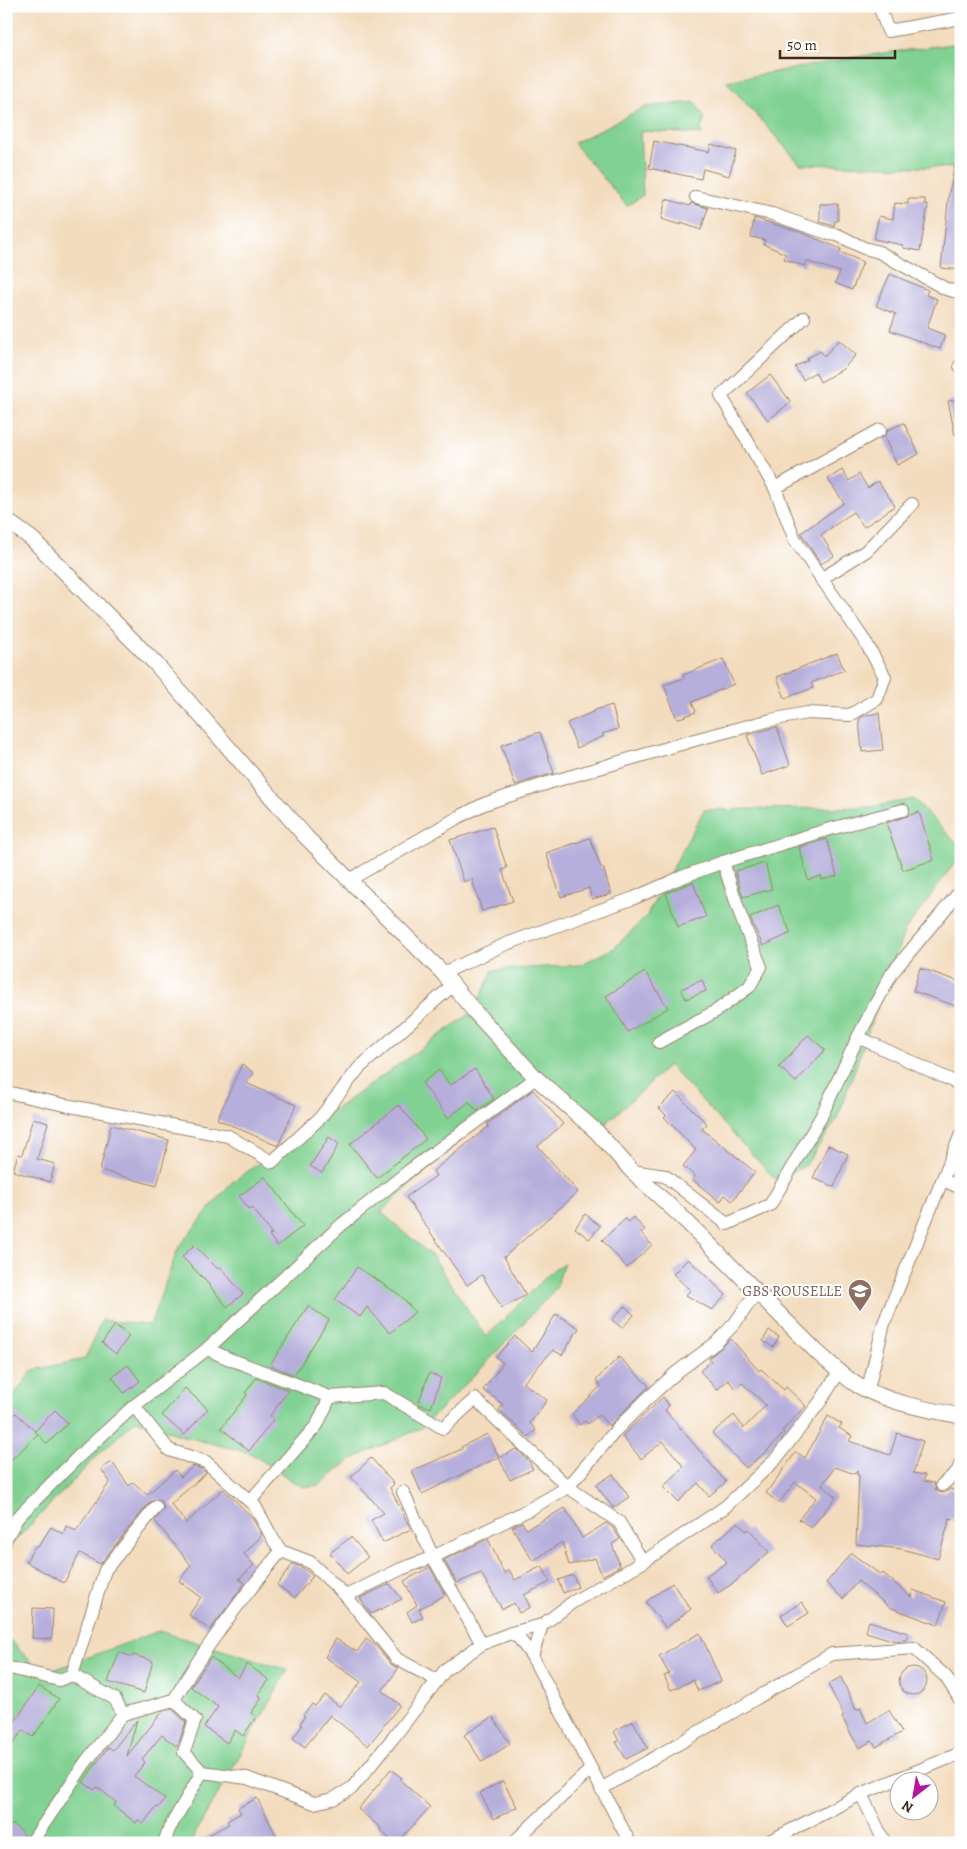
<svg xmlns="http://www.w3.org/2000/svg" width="967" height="1849" viewBox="0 0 967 1849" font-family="Alegreya,serif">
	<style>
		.green { fill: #80d192; stroke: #5e7e58 }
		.building { fill: #b6aedb }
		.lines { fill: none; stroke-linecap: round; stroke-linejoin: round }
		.minor-casing { stroke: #97836e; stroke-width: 14 }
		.tertiary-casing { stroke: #97836e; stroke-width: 17 }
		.minor { stroke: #fff; stroke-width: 12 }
		.tertiary { stroke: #fff; stroke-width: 15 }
		.labels { text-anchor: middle; stroke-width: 4; stroke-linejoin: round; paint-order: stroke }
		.education-label { font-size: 15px; fill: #785e54; stroke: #fff; text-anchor: end }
	</style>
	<rect width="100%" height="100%" fill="#fff"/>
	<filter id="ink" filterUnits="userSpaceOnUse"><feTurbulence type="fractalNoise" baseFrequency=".02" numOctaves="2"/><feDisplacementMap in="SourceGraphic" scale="10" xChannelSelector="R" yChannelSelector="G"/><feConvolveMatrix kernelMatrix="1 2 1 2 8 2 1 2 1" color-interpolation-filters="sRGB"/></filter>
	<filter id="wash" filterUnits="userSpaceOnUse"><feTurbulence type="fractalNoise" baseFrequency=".0096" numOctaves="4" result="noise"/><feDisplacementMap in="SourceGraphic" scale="20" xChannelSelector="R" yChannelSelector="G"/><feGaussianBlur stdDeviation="1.12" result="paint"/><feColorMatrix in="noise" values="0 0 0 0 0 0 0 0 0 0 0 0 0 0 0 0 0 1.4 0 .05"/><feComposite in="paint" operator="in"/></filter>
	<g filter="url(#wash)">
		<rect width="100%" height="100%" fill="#f3dcbd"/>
		<!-- green -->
		<g class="green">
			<path d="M961,43V168L800,164L726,81L862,56Z"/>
			<path d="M695,102L705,119L701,129L702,134L640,131L643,195L627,206L574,143L645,107Z"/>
			<path d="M914,799L961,848V859L953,865L904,932L837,1119L805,1166L775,1179L669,1065L597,1132L535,1078L498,1105L381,1212L433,1257L486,1337L554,1269L564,1263L556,1288L477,1373L421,1428L352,1459L319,1485L302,1487L250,1453L186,1437L136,1420L101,1452L11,1545L7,1637L43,1674L159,1631L288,1670L190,1843H6V1405L33,1370L85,1359L102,1320L150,1325L179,1246L231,1183L474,1011L493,970L579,965L613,949L646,917L704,810L871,807Z"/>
		</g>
		<g id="blocks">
			<!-- building -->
			<g class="building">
				<path d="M654,141L709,152L711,144L736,151L729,176L703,169L701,179L649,168Z"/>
				<path d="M955,164L961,165V270L941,268L949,193Z"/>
				<path d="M666,199L690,206L691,203L708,208L701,230L681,223V225L661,219Z"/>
				<path d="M908,199H925V204L928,205L920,251L903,248V245L874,239L879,216L893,219L895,203L908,204Z"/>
				<path d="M820,204H838V221H835L834,226L820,222Z"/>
				<path d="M754,218L800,232L841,249L840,252L863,262L852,290L835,283L840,272L806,261L804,266L784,259L786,254L763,244L765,240L751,237Z"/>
				<path d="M890,274L928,290L926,295L937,299L927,328L945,335L940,349L890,330L896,314L876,306Z"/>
				<path d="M839,340L856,355L843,369L820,382L815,372L803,380L795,367L808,360L807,358L821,351L824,356Z"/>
				<path d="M770,375L791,402L768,420L747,393Z"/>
				<path d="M961,399V434L955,435L948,401Z"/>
				<path d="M904,423L919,454L897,465L884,437L888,430Z"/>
				<path d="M842,470L849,481L859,474L868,488L878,481L895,506L864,527L853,512L821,535L834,556L821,564L801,533L844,503L828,479Z"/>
				<path d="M837,653L844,670L811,683L813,688L785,698L777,677Z"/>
				<path d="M723,659L734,684L692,702L696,712L677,719L664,685L684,678L683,675Z"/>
				<path d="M612,705L618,729L602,734L604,736L577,748L567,723L595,711V710Z"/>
				<path d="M879,713L883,750L862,752L859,719L866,715Z"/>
				<path d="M777,727L790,765L762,775L747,735Z"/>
				<path d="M540,732L554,773L515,785L501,745Z"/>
				<path d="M919,812L934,860L903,870L886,823Z"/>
				<path d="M493,827L507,868L502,870L513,901L482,911L472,879L464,882L450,840Z"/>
				<path d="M590,838L601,868L603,867L611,894L592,899L589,888L561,897L546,853Z"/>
				<path d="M827,839L837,876L822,880L821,876L808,880L799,847Z"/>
				<path d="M765,863L772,889L743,897L735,871Z"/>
				<path d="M693,882L706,917L678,927L666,893Z"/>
				<path d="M778,905L791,933L763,946L750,918Z"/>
				<path d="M920,968L961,982V993L956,1006L913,991Z"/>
				<path d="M645,972L668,1008L628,1032L606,996Z"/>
				<path d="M702,980L706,991L686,999L681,989Z"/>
				<path d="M808,1035L825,1050L796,1082L779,1067Z"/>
				<path d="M242,1064L254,1073L246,1083L296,1105L278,1146L217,1119Z"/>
				<path d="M475,1069L494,1099L477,1111L469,1102L448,1118L422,1083L439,1070L450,1085Z"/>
				<path d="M533,1090L563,1124L538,1146L578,1192L504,1257L526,1295L502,1308L482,1275L467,1285L406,1197L436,1176L433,1171L489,1126L487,1124Z"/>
				<path d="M675,1092L707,1124L702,1129L755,1172L732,1201L725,1195L720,1202L693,1180L695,1176L683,1166L696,1150L664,1117L666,1115L659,1108Z"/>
				<path d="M399,1105L426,1139L377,1178L350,1144Z"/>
				<path d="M33,1118L48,1123L37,1159L55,1164L50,1182L13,1171L18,1154L22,1155Z"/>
				<path d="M111,1125L169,1140L157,1186L100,1170Z"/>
				<path d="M329,1137L339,1144L322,1173L310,1166Z"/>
				<path d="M828,1145L848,1154L834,1187L813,1178Z"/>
				<path d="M265,1177L303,1226L277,1246L269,1235L272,1234L252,1207L249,1209L239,1196Z"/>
				<path d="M585,1214L600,1226L589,1239L575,1228Z"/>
				<path d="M633,1217L645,1230L641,1233L652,1245L627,1268L602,1240L625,1219L628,1222Z"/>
				<path d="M194,1245L218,1269L220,1267L243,1294L227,1307L205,1280L182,1257Z"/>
				<path d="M688,1259L726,1295L712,1310L686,1295L690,1290L673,1274Z"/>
				<path d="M357,1267L400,1295L415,1312L390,1333L367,1307L360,1317L335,1300Z"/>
				<path d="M308,1306L329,1320L294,1375L270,1365Z"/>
				<path d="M625,1306L634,1315L622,1328L612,1320Z"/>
				<path d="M556,1314L579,1328L562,1355L553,1350L523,1383L547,1400L530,1423L536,1430L528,1437L499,1410L503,1404L483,1390L503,1363L496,1357L515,1336L532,1352Z"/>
				<path d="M115,1325L129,1336L116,1354L102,1343Z"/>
				<path d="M769,1330L779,1337L773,1347L763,1341Z"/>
				<path d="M731,1339L759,1371L761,1369L784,1390L786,1387L806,1406L782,1431L784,1433L768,1450L746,1468L712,1433L734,1415L744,1428L766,1405L742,1383L736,1389L728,1380L717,1390L700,1371L711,1361L709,1358Z"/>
				<path d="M619,1357L649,1386L609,1426L599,1415L588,1424L585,1421L580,1425L572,1414L601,1386L596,1380Z"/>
				<path d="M128,1365L140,1381L124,1393L112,1377Z"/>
				<path d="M429,1373L441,1378L431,1408L418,1404Z"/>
				<path d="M256,1378L285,1389L288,1391L270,1416L274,1419L249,1451L221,1428L247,1395L245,1393Z"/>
				<path d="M185,1388L208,1409L184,1435L162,1415Z"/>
				<path d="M663,1397L669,1406L665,1410L726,1482L709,1496L698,1483L678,1502L663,1487L684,1467L663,1441L641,1459L622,1436Z"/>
				<path d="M55,1410L68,1423L47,1444L35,1431Z"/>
				<path d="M16,1413L38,1434L6,1465V1423Z"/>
				<path d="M828,1416L842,1424L839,1428L852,1436L849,1441L890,1455L897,1433L923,1441L913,1473L925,1475L924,1481L934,1483L936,1490L939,1492L944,1493L950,1489L961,1492V1521L950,1518L938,1559L902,1549L856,1544L859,1475H857V1471L855,1474L835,1467L822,1485L836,1497L811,1528L799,1519L816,1498L795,1482L779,1503L766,1493L796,1452L805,1458Z"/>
				<path d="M487,1434L499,1457L422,1494L412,1471L462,1449L461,1447Z"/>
				<path d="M516,1449L529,1461L533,1469L510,1480L499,1458Z"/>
				<path d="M371,1458L394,1484L390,1488L411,1529L383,1543L371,1520L384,1513L351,1477Z"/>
				<path d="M112,1462L129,1486L133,1482L147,1495L175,1470L181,1477L193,1466L202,1469L206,1473L171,1504L186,1523L223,1489L251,1516L262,1535L244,1554L254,1565L239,1579L245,1583L210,1630L189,1615L201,1597L179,1581L191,1565L155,1521L164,1508L161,1501L158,1499L150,1502L100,1564L80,1553L64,1583L26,1562L35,1546L38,1547L51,1527L63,1534L66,1526L76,1531L110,1482L101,1469Z"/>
				<path d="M613,1474L629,1497L613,1508L596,1485Z"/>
				<path d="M565,1508L582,1538L606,1523L613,1528L620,1539L612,1544L620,1566L602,1576L595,1558L569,1565L562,1542L533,1561L512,1527L522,1522L526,1529Z"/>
				<path d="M738,1522L746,1531L749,1529L769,1552L735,1582L718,1593L706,1576L727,1562L712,1545Z"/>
				<path d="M351,1537L368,1557L347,1574L330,1553Z"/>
				<path d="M488,1539L504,1573L509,1570L515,1580L542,1566L550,1582L524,1595L530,1607L519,1613L514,1603L502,1609L481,1573L457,1583L444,1560Z"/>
				<path d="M851,1553L881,1575L883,1573L911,1597L913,1590L946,1602L938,1625L889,1607L858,1581L843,1599L826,1583Z"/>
				<path d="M293,1564L303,1568L313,1576L295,1598L277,1585Z"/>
				<path d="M430,1567L445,1595L419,1609L423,1617L412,1622L407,1612L417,1605L404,1581Z"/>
				<path d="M573,1575L578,1587L563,1593L558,1580Z"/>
				<path d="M672,1583L691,1609L666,1628L646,1602Z"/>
				<path d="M390,1584L402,1599L371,1614L360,1598Z"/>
				<path d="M802,1602L809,1613L788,1626L781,1615Z"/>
				<path d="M33,1608L53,1609L52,1639L32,1638Z"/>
				<path d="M869,1621L908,1633L906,1640L895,1641L866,1632Z"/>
				<path d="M700,1633L721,1681L698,1691L693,1680L671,1690L664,1676L669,1674L659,1656Z"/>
				<path d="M336,1639L357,1652L366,1639L376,1646L391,1664L398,1669L382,1691L400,1705L368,1746L330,1715L305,1747L293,1738L302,1726L300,1724L305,1716L303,1715L312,1704L315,1706L325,1695L340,1707L361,1682L325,1657Z"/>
				<path d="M119,1652L132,1657L133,1655L153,1661L144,1693L108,1682Z"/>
				<path d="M211,1657L238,1678L247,1664L269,1680L258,1695L262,1698L251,1713L256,1717L243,1736L235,1730L227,1743L204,1727L218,1707L191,1687Z"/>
				<circle cx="913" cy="1681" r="14"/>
				<path d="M841,1677L856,1710L860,1708L867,1723L889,1710L902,1732L876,1747L872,1741L859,1748L848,1729L842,1717L844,1716L828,1684Z"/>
				<path d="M39,1686L59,1699L33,1737L23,1730L6,1753V1724L11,1727Z"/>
				<path d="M172,1709L186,1722L179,1742L176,1746L162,1735L142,1759L145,1762L134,1776L165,1799L158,1808L156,1807L143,1824L138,1820L136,1823L114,1806L116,1802L97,1787L94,1790L83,1782L108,1747L113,1750L137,1720L127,1756L163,1711Z"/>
				<path d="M493,1717L510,1744L482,1762L464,1735Z"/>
				<path d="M633,1721L648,1748L626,1759L616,1742L619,1741L614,1731Z"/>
				<path d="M391,1769L402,1778L400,1780L430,1807L397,1843H394L380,1830L381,1828L358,1809Z"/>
				<path d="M503,1781L517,1807L494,1819L480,1793Z"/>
				<path d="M257,1798L280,1843H194L229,1824L227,1821L241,1813L238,1808Z"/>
				<path d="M13,1824L26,1836L21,1843H16L6,1834V1831Z"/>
			</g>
		</g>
	</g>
	<g filter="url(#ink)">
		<use href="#blocks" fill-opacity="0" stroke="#97836e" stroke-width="1"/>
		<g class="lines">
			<defs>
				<g id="minor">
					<path d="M879,6L888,31L961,18"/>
					<path d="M696,197L772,214L830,234L838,235L864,248L879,252L946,289L961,293"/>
					<path d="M960,366H961"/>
					<path d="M775,488L880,430"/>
					<path d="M821,579L866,551L912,504"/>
					<path d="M349,880L459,817L484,804L548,783L698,739L771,720L807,713L850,715L877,699L885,677L866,643L795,540L775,488L721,396L804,318"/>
					<path d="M443,973L506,944L634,898L682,877L723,862L830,829L903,810"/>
					<path d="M858,1037L961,1085"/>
					<path d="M659,1042L716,1011L749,987L761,967L741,917L723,862"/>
					<path d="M6,1092L65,1105L228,1136L272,1162L320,1118L359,1068L453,985"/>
					<path d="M632,1171L665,1176L727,1224L770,1205L821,1117L858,1037L892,973L961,890"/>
					<path d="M943,1180L961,1188"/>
					<path d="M207,1349L227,1358L330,1397L384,1393L443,1428L475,1399L568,1487L619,1522L643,1562"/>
					<path d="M868,1389L884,1323L961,1134"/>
					<path d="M134,1406L169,1450L206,1462L255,1506L274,1541L281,1551L310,1562L346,1596L397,1659L437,1680"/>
					<path d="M942,1485L958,1471L961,1462"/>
					<path d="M403,1492L433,1557L482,1644"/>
					<path d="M250,1501L317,1425L330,1397"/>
					<path d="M6,1538L18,1517L78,1457L134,1406L207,1349L340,1226L410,1170L536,1078"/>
					<path d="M346,1596L401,1569L433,1557L528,1510L568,1487L617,1429L646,1400L677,1372L717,1342L735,1323L756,1293"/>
					<path d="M511,1633L518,1637L532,1656L630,1843"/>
					<path d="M532,1656L542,1625"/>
					<path d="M6,1667L59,1680L72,1675L115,1699L123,1714"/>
					<path d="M72,1675L105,1570L156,1507"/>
					<path d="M174,1700C205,1646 242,1598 281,1551"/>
					<path d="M601,1789L832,1654L914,1648L946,1677L961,1701"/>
					<path d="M861,1794L885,1843"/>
					<path d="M517,1839L591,1769"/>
					<path d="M31,1843L85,1763L123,1714L174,1700L195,1720L184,1752L202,1772L247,1778L314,1803L333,1799L352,1788L393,1738L446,1669L482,1644L511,1633L542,1625L573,1602L643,1562L725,1507L775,1460L820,1402L839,1372"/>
					<path d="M164,1843L169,1829L202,1772"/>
					<path d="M766,1843L861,1794L961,1753"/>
				</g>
				<path id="tertiary" d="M6,520L32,539L155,663L306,837L443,973L474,1011L536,1078L597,1132L632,1171L686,1221L818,1353C831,1364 843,1376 857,1385C889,1403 925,1409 961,1416"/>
			</defs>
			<!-- minor casing -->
			<use href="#minor" class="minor-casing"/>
			<!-- tertiary casing -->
			<use href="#tertiary" class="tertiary-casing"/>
			<!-- minor -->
			<use href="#minor" class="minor"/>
			<!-- tertiary -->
			<use href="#tertiary" class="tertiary"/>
		</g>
	</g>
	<!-- icons -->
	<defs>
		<symbol id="school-pin" viewBox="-11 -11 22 30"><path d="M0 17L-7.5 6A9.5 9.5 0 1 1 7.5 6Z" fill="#8d6e63" stroke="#fff"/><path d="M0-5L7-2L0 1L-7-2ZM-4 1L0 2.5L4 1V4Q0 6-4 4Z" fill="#fff"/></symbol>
	</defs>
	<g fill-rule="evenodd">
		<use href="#school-pin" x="846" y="1277" width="28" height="38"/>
	</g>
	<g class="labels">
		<!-- education labels -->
		<g class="education-label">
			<text x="842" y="1296">GBS ROUSELLE</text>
		</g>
	</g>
	<!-- margin -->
	<rect width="967" height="1849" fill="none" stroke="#fff" stroke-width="25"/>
	<!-- north arrow -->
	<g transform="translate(914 1796) rotate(211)"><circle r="24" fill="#ffffff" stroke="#b1aaa5"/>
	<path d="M0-4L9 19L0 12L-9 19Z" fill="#b5179e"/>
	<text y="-8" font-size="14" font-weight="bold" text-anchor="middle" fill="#3b2a1e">N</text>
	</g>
	<!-- scale -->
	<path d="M780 50v8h115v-8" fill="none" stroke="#3b2a1e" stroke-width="2.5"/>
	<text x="787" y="50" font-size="15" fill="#3b2a1e" stroke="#ffffff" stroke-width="4" paint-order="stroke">50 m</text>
</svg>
